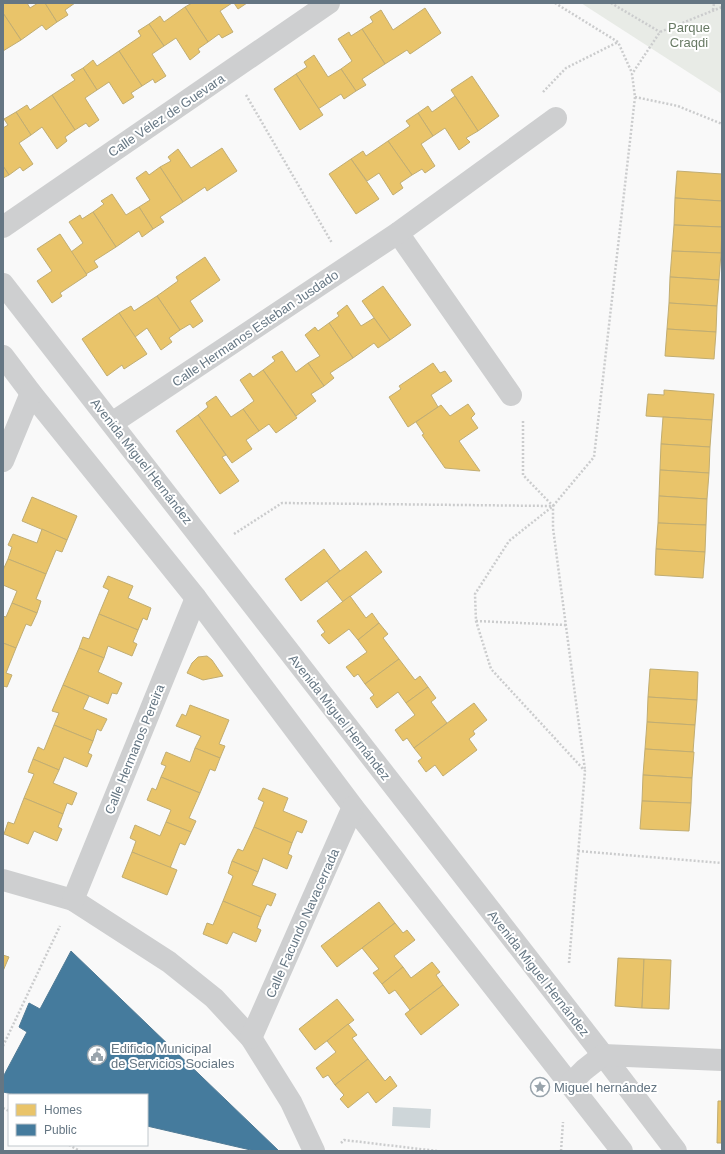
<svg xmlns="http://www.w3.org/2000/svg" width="725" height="1154" viewBox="0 0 725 1154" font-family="Helvetica,sans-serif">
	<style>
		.green { fill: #e8ebe6 }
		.water { fill: #ced6d9 }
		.homes { fill: #e9c46a; stroke: #c1ad72 }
		.public { fill: #457b9d; stroke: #4f7a95 }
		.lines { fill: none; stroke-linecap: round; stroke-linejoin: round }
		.path { stroke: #cbcccd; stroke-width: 2.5; stroke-dasharray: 2 2; stroke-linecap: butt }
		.minor { stroke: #cecfd0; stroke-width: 22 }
		.labels { text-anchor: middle; stroke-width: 4; stroke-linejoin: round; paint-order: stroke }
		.park-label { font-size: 13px; fill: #687a64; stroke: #fff }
		.street-label { font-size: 13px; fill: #657683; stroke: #fff }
		.poi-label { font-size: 13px; fill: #657683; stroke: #fff; text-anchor: start }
	</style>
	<rect width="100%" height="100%" fill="#f9f9f9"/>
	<!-- green -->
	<path class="green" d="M581,3H722V94Z"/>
	<!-- water -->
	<path class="water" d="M393,1107L431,1109L430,1128L392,1126Z"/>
	<!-- homes -->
	<g class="homes">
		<path d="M3,3H27L30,8L38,3H45L57,22L46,30L42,25L21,40L3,13Z"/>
		<path d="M45,3H75L65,10L68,15L57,22Z"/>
		<path d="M192,3H232L220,11L233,32L222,38L219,34L208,42L185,7Z"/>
		<path d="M234,3H247L238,9Z"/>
		<path d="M185,7L208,42L198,49L200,52L190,60L176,38L164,46L149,24L160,16L164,22Z"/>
		<path d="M425,8L441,33L410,54L407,50L385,64L362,29L373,22L370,17L381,10L393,30Z"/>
		<path d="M3,13L21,40L3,51Z"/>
		<path d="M149,24L164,46L152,54L166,76L155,83L153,79L142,86L119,51L141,36L138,31Z"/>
		<path d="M362,29L385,64L362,79L366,85L356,91L341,69L352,61L338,39L349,32L351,36Z"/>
		<path d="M119,51L142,86L131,93L134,97L123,104L109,82L97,90L83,68L93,60L97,66Z"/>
		<path d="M314,55L328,77L341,69L356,91L344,99L341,94L318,109L296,74L307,67L304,62Z"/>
		<path d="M83,68L97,90L85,98L99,120L89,127L86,123L75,130L52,95L75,80L71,75Z"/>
		<path d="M296,74L323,115L300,130L274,89Z"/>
		<path d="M472,76L499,116L478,131L451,90Z"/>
		<path d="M52,95L75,130L65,137L67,141L57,149L42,127L31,135L16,112L27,105L30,110Z"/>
		<path d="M455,96L478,131L466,138L470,142L459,150L445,128L433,136L418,113L428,106L432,112Z"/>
		<path d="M16,112L31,135L19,143L33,164L23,171L20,167L9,175L3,166V128L8,125L4,119Z"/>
		<path d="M418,113L433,136L421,144L435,166L425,173L422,169L412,175L388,141L410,126L406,121Z"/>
		<path d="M388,141L412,175L400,183L403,188L393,195L379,173L367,181L351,159L363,151L366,156Z"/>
		<path d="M222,148L237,171L207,191L205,187L183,202L160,167L171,161L168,157L178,149L191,168Z"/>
		<path d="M351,159L379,199L356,214L329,174Z"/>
		<path d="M3,166L9,175L3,178Z"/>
		<path d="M160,167L183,202L160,217L164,222L153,229L139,207L150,200L136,178L146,171L149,175Z"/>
		<path d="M677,171L722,174V201L675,198Z"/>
		<path d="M112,194L126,215L139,207L153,229L142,237L139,231L116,247L93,212L104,204L101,201Z"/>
		<path d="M675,198L722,201V227L674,225Z"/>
		<path d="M93,212L116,247L94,261L98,267L86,274L71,252L83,243L69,222L80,215L82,219Z"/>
		<path d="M674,225L722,227L721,253L672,251Z"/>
		<path d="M60,234L87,275L60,293L62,296L52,303L37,281L52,271L37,249Z"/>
		<path d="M672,251L721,253L719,280L670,277Z"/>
		<path d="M205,257L220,280L190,301L203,321L193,328L190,324L180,330L157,296L178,281L176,277Z"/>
		<path d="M670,277L719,280L717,306L669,303Z"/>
		<path d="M383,286L411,325L390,340L362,301Z"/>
		<path d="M157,296L180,330L169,338L172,342L161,350L147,328L135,337L119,313L131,306L134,311Z"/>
		<path d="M669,303L717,306L716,332L667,329Z"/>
		<path d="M347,305L361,326L374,318L390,340L378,348L374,343L353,358L329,323L339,316L337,313Z"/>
		<path d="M119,313L147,354L124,369L122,365L107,376L82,339Z"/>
		<path d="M329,323L353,358L330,373L334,378L324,386L308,363L320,356L305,335L315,327L318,331Z"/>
		<path d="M667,329L716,332L714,359L665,356Z"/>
		<path d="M282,351L296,372L308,363L324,386L311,394L316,401L296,416L263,370L275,361L272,357Z"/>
		<path d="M433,363L440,373L445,371L452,381L431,395L438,407L408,427L389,397L401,389L399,386Z"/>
		<path d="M263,370L297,418L276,433L269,424L259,431L243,409L254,401L240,380L250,373L253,377Z"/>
		<path d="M664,390L714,394L712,420L646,416L648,394L664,395Z"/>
		<path d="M216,396L231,417L243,409L259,431L246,440L252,449L232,463L198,415L208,407L206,403Z"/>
		<path d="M468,404L475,414L471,418L478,428L459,441L480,471L445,468L422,435L424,434L416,422L441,405L450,416Z"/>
		<path d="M198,415L226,455L222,457L239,481L220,494L176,431Z"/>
		<path d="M663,417L712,420L710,447L661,444Z"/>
		<path d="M661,444L710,447L709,473L660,470Z"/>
		<path d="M660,470L709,473L707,499L659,496Z"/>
		<path d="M659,496L707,499L706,525L658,523Z"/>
		<path d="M32,497L77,516L67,540L22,521Z"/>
		<path d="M658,523L706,525L705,552L656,549Z"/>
		<path d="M42,529L67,540L62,552L56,550L46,574L8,559L12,547L8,545L13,534L37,543Z"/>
		<path d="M324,549L340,571L301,601L285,579Z"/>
		<path d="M656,549L705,552L703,578L655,575Z"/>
		<path d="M366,551L382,572L343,602L327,581Z"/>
		<path d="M8,559L46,574L36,599L41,601L37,613L12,603L17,591L3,585V570Z"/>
		<path d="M108,576L133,586L128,598L151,608L147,620L143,618L138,630L99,614L109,590L103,587Z"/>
		<path d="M350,596L366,618L372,613L379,623L358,640L349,629L329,644L321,635L325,632L317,621Z"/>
		<path d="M12,603L37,613L31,626L26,624L16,648L3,643V616L6,617Z"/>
		<path d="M99,614L138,630L133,642L137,644L132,656L108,646L104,658L79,648L83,637L89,639Z"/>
		<path d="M379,623L388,634L383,638L399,659L365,684L358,674L354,677L346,667L367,652L358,640Z"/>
		<path d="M3,643L16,648L6,673L12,675L7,687L3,686Z"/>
		<path d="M79,648L104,658L98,672L122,683L117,694L112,693L108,704L63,685Z"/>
		<path d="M207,656L212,660L223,676L203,680L187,673L192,663L198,657Z"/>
		<path d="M399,659L415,680L420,676L428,687L406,703L398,692L377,708L370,698L374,695L365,684Z"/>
		<path d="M650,669L698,672L697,700L648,697Z"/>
		<path d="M63,685L89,696L83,709L107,719L101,731L97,729L93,741L54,725L59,713L52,711Z"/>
		<path d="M428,687L436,698L431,702L447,723L414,748L407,738L403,741L395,730L415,715L406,703Z"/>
		<path d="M648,697L697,700L695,725L647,722Z"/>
		<path d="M474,703L487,720L473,731L475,734L469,739L477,750L443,776L435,765L426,772L418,761L422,758L414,748Z"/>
		<path d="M190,705L229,720L219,744L225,746L220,758L195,748L201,736L176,726L182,714L186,716Z"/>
		<path d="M647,722L695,725L693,752L645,749Z"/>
		<path d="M54,725L93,741L88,753L92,755L87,767L64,757L59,770L33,759L38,747L44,750Z"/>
		<path d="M195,748L220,758L215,771L210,769L200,793L161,777L166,766L161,764L166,752L190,762Z"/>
		<path d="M645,749L694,752L692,778L643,775Z"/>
		<path d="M33,759L59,770L53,783L77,793L72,805L67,803L63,814L24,798L34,774L28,772Z"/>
		<path d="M643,775L692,778L691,803L642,801Z"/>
		<path d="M161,777L200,793L189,818L196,821L191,832L166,822L171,810L147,800L152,788L156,790Z"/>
		<path d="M263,788L288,798L283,811L307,821L302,833L297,831L292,843L254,827L264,802L258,799Z"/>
		<path d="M24,798L63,814L58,827L62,829L57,841L34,831L28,844L4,834L8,822L14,824Z"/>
		<path d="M642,801L691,803L689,831L640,829Z"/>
		<path d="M166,822L191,832L185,845L180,843L170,868L132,852L136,841L130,838L135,825L160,836Z"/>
		<path d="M254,827L292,843L288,854L292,856L287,869L263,858L258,872L232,861L238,849L243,851Z"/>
		<path d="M132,852L177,870L167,895L122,877Z"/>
		<path d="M232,861L258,872L252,885L276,894L271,906L267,904L261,917L223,901L233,876L228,873Z"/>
		<path d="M223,901L261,917L257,928L261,930L256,942L233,932L227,944L203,934L207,923L213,925Z"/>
		<path d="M379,902L395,923L337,967L321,946Z"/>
		<path d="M395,923L403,933L407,930L415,940L394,956L403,967L382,984L373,973L379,969L362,948Z"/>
		<path d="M3,955L9,957L3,971Z"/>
		<path d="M618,958L644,959L642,1008L615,1006Z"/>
		<path d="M644,959L671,960L669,1009L642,1008Z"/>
		<path d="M432,962L440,972L436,975L443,985L410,1010L395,990L389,994L382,984L403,967L411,978Z"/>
		<path d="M443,985L459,1005L421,1035L405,1014Z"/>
		<path d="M337,999L354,1020L315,1050L299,1029Z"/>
		<path d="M348,1024L357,1035L352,1038L368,1059L335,1085L328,1075L323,1078L316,1068L336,1052L327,1041Z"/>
		<path d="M368,1059L385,1081L390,1076L397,1086L376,1103L368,1092L348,1108L340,1099L344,1095L335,1085Z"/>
		<path d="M718,1101H722V1143H717Z"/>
	</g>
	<!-- public -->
	<path class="public" d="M71,951L279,1151H255L147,1126V1095H17L3,1092V1077L27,1032L19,1027L29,1003L40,1009Z"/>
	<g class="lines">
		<!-- path -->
		<g class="path">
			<path d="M555,3L618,42L632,73"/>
			<path d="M611,3L660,32"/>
			<path d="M713,10L714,3"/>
			<path d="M543,92L566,68L618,42"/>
			<path d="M246,95L332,243"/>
			<path d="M635,97L678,106L722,124"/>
			<path d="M523,421V475L553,506V528L585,770"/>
			<path d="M234,534L282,503L552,506"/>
			<path d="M476,621L566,625"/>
			<path d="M578,851L722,863"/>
			<path d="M569,963L585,771L491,669L476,621L475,594L509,541L553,506L594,457L635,97L632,74L660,32L722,7"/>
			<path d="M3,1046L60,926"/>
			<path d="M3,1108L9,1111"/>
			<path d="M341,1143L344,1140L437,1151"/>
			<path d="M69,1145L80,1151"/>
			<path d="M561,1151L563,1122"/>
		</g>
		<!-- minor -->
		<g class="minor">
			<path d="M3,227L329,3"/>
			<path d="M398,233L511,395"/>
			<path d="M3,284L603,1055L676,1151"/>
			<path d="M3,356L31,393L196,598L353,807L622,1151"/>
			<path d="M112,423L398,233L556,118"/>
			<path d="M3,461L31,393"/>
			<path d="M3,880L73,900L169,962L214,998L251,1038L291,1102L314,1151"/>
			<path d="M73,900L196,598"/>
			<path d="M251,1038L353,807"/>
			<path d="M570,1084L584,1070L603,1055L722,1060"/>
		</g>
	</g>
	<!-- icons -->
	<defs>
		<symbol id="civic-ring" viewBox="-11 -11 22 22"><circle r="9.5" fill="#fff" stroke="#99a4ac" stroke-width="1.5"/><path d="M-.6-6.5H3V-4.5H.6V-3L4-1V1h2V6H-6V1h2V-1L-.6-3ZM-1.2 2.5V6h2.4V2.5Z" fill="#99a4ac"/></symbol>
		<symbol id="sight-ring" viewBox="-11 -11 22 22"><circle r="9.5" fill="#fff" stroke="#99a4ac" stroke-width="1.5"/><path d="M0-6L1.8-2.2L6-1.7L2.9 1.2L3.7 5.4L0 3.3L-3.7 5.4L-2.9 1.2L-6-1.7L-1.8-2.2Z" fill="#99a4ac"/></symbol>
	</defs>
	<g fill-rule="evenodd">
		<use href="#civic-ring" x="86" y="1044" width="22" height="22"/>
		<use href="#sight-ring" x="529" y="1076" width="22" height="22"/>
	</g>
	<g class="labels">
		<!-- park labels -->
		<g class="park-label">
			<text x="689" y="32">Parque<tspan x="689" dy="15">Craqdi</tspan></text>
		</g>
		<!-- street labels -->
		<g class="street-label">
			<text transform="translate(166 115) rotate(-34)" y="5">Calle Vélez de Guevara</text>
			<text transform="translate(255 328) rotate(-34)" y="5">Calle Hermanos Esteban Jusdado</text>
			<text transform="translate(142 461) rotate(52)" y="5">Avenida Miguel Hernández</text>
			<text transform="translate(340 717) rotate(52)" y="5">Avenida Miguel Hernández</text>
			<text transform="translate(134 749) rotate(-68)" y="5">Calle Hermanos Pereira</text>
			<text transform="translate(302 923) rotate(-66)" y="5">Calle Facundo Navacerrada</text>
			<text transform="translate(539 973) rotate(52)" y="5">Avenida Miguel Hernández</text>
		</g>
		<!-- poi labels -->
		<g class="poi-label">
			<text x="111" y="1053">Edificio Municipal<tspan x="111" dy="15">de Servicios Sociales</tspan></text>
			<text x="554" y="1092">Miguel hernández</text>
		</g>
	</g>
	<!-- border -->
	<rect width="725" height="1154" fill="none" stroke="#657683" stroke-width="8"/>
	<!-- legend -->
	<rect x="8" y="1094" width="140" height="52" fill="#ffffff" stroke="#c1c8cd"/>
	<rect x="16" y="1104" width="20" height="12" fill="#e9c46a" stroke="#c1c8cd"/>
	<text x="44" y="1114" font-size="12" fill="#657683">Homes</text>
	<rect x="16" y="1124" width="20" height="12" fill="#457b9d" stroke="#c1c8cd"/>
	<text x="44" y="1134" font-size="12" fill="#657683">Public</text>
</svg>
